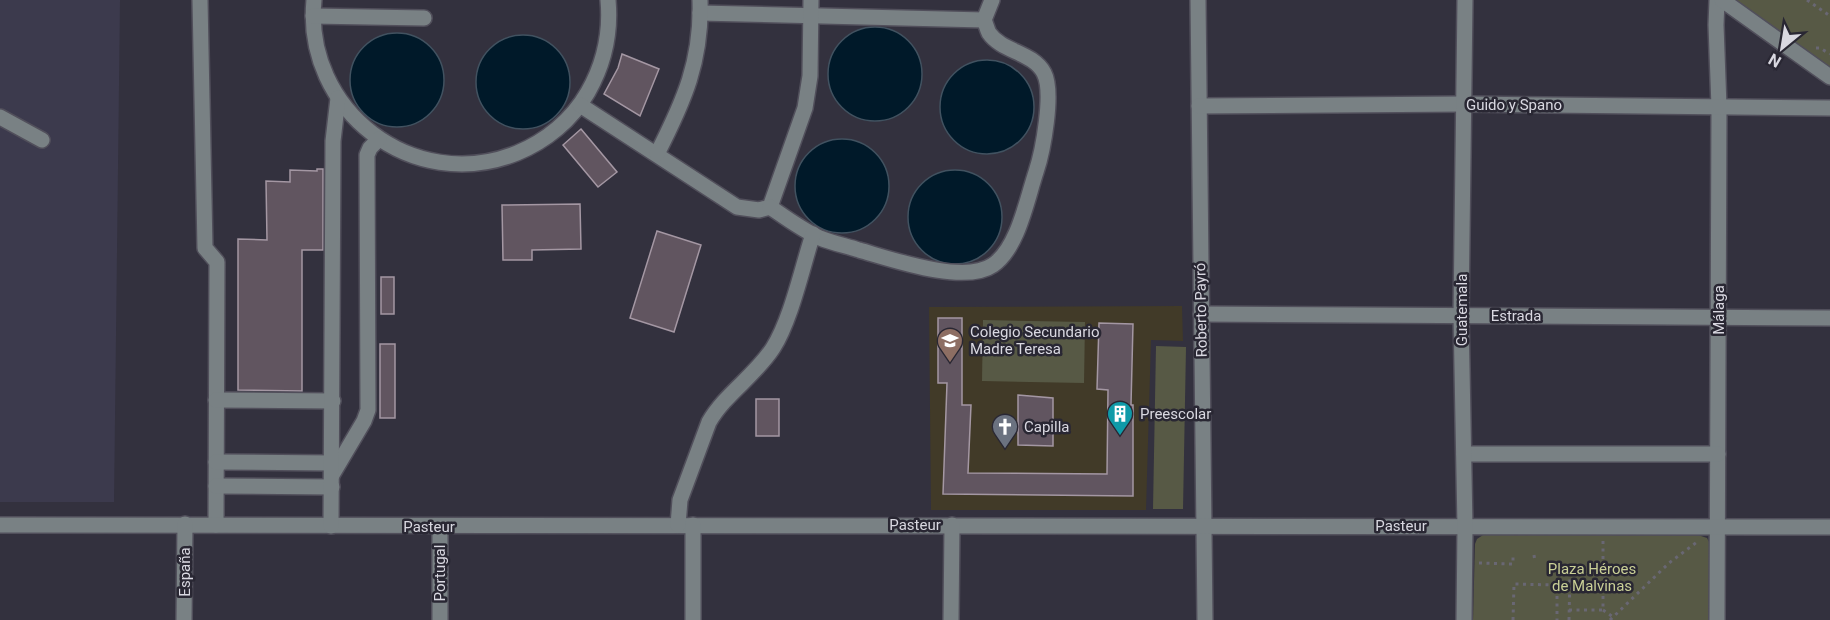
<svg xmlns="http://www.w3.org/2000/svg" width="1830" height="620" viewBox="0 0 1830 620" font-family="Roboto,sans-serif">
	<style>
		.built { fill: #3c3a4d }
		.education { fill: #413a28 }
		.green { fill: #575945 }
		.water { fill: #001929; stroke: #415260; stroke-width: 1.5 }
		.building { fill: #615560; stroke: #a497a3; stroke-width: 1.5 }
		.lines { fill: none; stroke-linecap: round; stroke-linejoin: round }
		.minor-casing { stroke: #514f5b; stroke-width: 18 }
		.path { stroke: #696773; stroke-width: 3; stroke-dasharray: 3 4.5; stroke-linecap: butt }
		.minor { stroke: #798184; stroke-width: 15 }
		.labels { text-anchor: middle; stroke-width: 5; stroke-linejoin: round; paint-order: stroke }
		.street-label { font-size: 15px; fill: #d9d8e1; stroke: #292733 }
		.poi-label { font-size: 15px; fill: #d9d8e1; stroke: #292733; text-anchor: start }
		.park-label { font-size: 15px; fill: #c9cf96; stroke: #292733 }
	</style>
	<rect width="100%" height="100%" fill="#33313e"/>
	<!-- built -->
	<path class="built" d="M0,0H120L114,502H0Z"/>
	<!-- education -->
	<path class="education" d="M1182,306L1183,341L1151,340L1146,510H931L929,307Z"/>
	<!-- green -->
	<g class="green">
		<path d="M1728,0H1830V71Z"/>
		<path d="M983,320L1085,322L1084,383L982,381Z"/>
		<path d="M1156,346L1186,347L1183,509H1153Z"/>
		<path d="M1483,535H1698L1707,538L1711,546L1709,620H1473L1475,544L1477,539Z"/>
	</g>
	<!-- water -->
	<g class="water">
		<circle cx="875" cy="74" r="47"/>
		<circle cx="397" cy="80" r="47"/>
		<circle cx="523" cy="82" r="47"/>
		<circle cx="987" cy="107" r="47"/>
		<circle cx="842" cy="186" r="47"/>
		<circle cx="955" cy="217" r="47"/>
	</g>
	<!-- building -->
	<g class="building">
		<path d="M622,54L659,69L640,116L604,94L618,68Z"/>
		<path d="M581,129L617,172L598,187L563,145Z"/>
		<path d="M317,169H323V250H302V391L238,390V239L267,240L266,181L290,182V170L317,171Z"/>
		<path d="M580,204L581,249L532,250V260H503L502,205Z"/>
		<path d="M657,231L701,245L674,332L630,318Z"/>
		<rect x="381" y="277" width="13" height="37"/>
		<path d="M938,318H962V405H971L968,473L1107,474L1108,390L1097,389L1099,323L1133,324L1131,405H1133V496L943,494L947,383H938Z"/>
		<rect x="380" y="344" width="15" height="74"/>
		<path d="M1018,395L1053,398V446L1018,445Z"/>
		<rect x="756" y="399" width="23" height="37"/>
	</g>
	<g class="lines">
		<defs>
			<g id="minor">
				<path d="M200,0L205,248L217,262L216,525"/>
				<path d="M314,0C303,110 413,195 517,153C546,141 572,120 588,92C604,64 611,33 608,0"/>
				<path d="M1198,0L1205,620"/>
				<path d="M1717,0L1716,25L1719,107L1717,620"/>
				<path d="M1722,0L1830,77"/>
				<path d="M700,13L984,20"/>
				<path d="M313,16L424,18"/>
				<path d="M580,105L737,207L759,210L770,207L805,108L810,76L811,0"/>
				<path d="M1199,106L1464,104L1830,108"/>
				<path d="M0,117L42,140"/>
				<path d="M657,154C684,101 702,61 700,0"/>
				<path d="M770,207C786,218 802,230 820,238C832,243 847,246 859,250C891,259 964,285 993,265C1018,248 1027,199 1036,172C1043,151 1054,92 1044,73C1033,52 1002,52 989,33C987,29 986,24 984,20L992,0"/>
				<path d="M1201,314L1830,318"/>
				<path d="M216,400L333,401"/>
				<path d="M1464,454H1718"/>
				<path d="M216,462L332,463"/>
				<path d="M332,475L364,421L368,410L367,155L370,148L379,139"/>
				<path d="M216,486L332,487"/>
				<path d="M0,525L1830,527"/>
				<path d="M678,525L680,500L709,422C725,394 755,376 773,348C791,320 802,268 813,234"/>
				<path d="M331,526L333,141L338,98"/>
				<path d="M184,620L185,524"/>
				<path d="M440,620V527"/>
				<path d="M693,620V525"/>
				<path d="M951,620L952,525"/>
				<path d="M1464,620L1465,527L1461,315L1465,0"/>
			</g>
		</defs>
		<!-- minor casing -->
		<use href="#minor" class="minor-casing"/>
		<!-- path -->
		<g class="path">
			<path d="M1807,0L1830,16"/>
			<path d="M1816,48H1820L1830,54"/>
			<path d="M1603,541V572"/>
			<path d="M1534,555L1535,562"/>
			<path d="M1479,563L1513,564V555"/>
			<path d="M1569,610H1603V572H1570L1569,620"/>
			<path d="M1603,610L1613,617"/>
			<path d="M1513,620L1514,584L1557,585V620"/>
			<path d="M1610,620L1669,563L1697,542"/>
		</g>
		<!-- minor -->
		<use href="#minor" class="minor"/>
	</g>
	<!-- icons -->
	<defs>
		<symbol id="school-pin" viewBox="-11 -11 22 30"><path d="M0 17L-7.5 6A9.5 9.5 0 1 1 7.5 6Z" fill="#8d6e63" stroke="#292733"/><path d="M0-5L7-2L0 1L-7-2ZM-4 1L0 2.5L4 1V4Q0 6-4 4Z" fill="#fff"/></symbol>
		<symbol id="building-pin" viewBox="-11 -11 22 30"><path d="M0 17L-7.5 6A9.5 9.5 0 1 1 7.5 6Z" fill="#0f9aa8" stroke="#292733"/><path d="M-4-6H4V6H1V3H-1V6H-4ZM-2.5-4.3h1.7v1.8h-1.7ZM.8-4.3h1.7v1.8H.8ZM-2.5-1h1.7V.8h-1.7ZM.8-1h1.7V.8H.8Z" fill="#fff"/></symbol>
		<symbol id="church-pin" viewBox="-11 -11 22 30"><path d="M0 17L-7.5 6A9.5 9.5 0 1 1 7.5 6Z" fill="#6b7280" stroke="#292733"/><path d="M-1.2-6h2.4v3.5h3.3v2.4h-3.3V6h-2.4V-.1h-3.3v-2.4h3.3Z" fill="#fff"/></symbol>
	</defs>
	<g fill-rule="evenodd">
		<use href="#school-pin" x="935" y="326" width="30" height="40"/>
		<use href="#building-pin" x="1105" y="399" width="30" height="40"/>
		<use href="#church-pin" x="990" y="412" width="30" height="40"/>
	</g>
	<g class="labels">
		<!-- street labels -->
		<g class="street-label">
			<text x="1514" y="110">Guido y Spano</text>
			<text transform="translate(1201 310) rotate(-91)" y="5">Roberto Payró</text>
			<text transform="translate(1462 310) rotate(-90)" y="5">Guatemala</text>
			<text transform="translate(1719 310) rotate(-90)" y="5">Málaga</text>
			<text x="1516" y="321">Estrada</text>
			<text x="915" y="530">Pasteur</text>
			<text x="1401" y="531">Pasteur</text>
			<text x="429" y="532">Pasteur</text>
			<text transform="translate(185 572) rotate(-90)" y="5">España</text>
			<text transform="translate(440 573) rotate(-90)" y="5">Portugal</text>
		</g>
		<!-- poi labels -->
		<g class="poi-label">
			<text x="970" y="337">Colegio Secundario<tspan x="970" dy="17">Madre Teresa</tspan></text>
			<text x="1140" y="419">Preescolar</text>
			<text x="1024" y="432">Capilla</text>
		</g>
		<!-- park labels -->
		<g class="park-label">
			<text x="1592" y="574">Plaza Héroes<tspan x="1592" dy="17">de Malvinas</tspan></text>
		</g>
	</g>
	<!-- north arrow -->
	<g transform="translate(1782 48) rotate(210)" stroke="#292733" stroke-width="4.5" paint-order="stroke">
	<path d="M0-4.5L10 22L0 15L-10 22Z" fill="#d9d8e1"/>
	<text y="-9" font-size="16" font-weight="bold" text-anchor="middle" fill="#d9d8e1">N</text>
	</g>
</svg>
